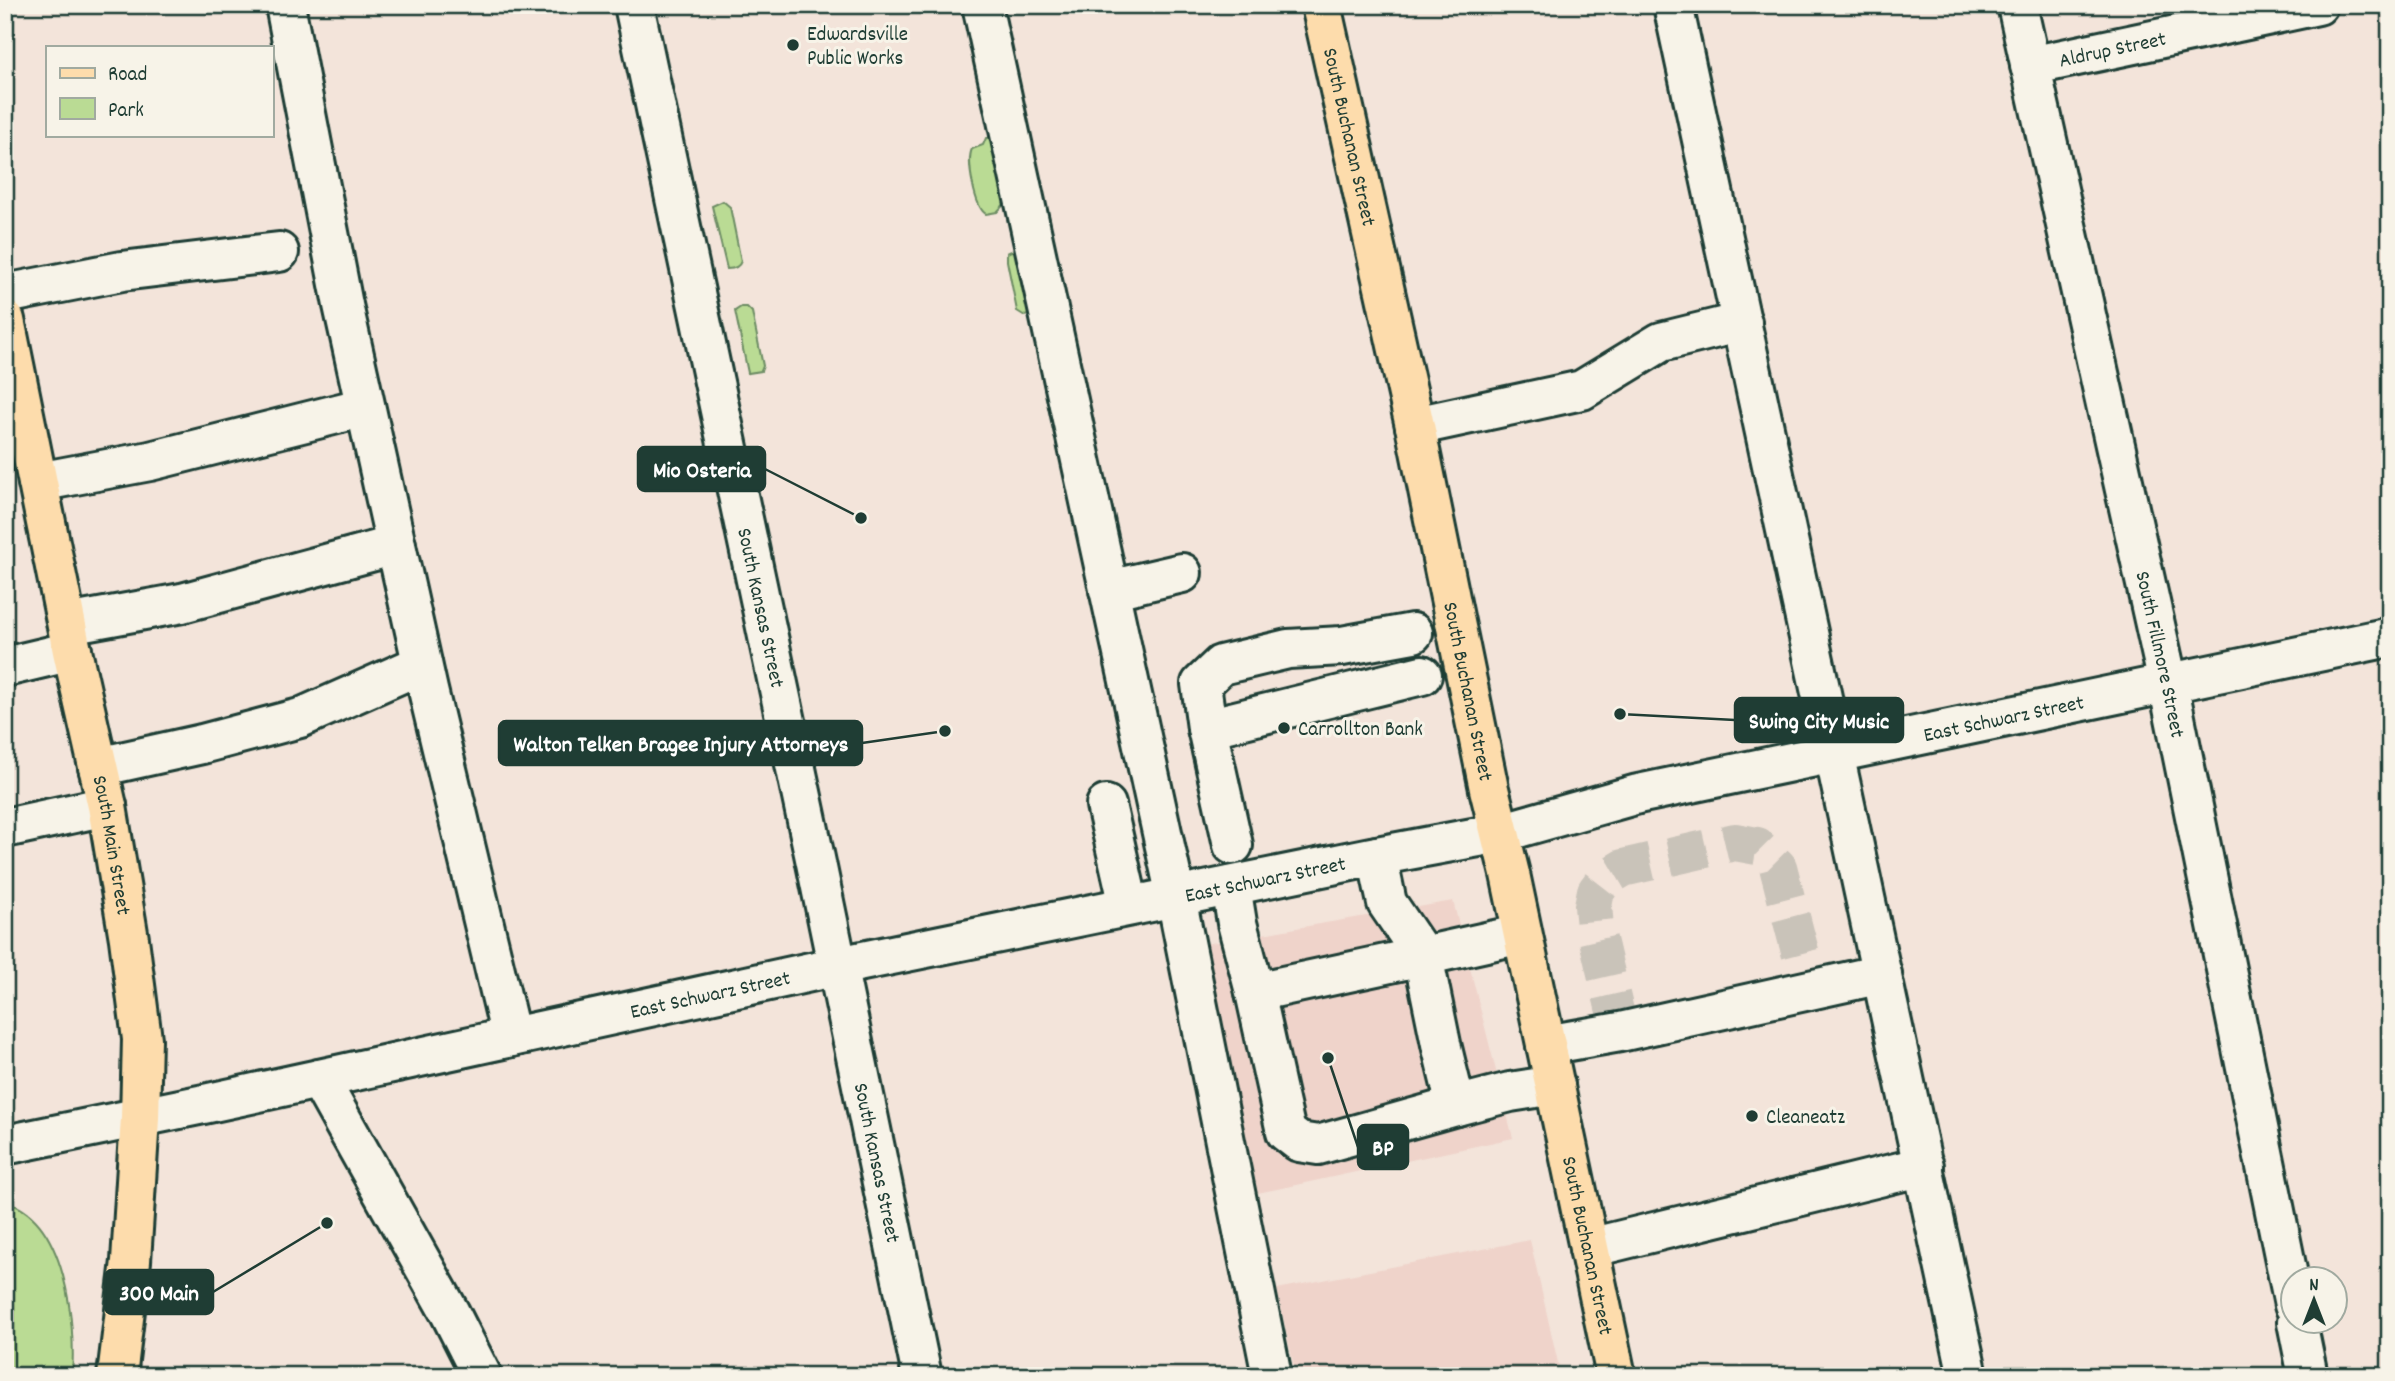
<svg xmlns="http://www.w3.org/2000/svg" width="2395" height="1381" viewBox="0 0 2395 1381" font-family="Dekko,sans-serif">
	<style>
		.built { fill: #efd3ca }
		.green { fill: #badb94; stroke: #6c8c64; stroke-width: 2 }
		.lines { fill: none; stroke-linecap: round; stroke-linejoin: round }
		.minor-tunnel { stroke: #c9c3b9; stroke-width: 38; stroke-dasharray: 38 19; stroke-linecap: butt }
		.minor-casing { stroke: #1f3d34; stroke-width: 44 }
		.major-casing { stroke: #1f3d34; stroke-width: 44 }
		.minor { stroke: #f7f3e8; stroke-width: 38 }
		.major { stroke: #fddcac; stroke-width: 38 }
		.poi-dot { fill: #1f3d34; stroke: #f7f3e8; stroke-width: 2.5 }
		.labels { text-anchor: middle; stroke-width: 6; stroke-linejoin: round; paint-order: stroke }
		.poi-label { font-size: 21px; fill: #1f3d34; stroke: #f7f3e8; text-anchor: start }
		.street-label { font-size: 21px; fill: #1f3d34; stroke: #f7f3e8 }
		.leader { fill: none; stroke: #1f3d34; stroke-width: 2.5 }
		.callout-dot { fill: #1f3d34; stroke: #f7f3e8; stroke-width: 2.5 }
		.callout { fill: #1f3d34; stroke: #1f3d34; stroke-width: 2.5 }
		.callout-label { font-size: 23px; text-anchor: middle; font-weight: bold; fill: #fff }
	</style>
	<rect width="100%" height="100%" fill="#f3e4da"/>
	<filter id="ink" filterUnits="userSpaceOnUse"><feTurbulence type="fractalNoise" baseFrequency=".0143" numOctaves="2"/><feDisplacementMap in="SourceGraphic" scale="14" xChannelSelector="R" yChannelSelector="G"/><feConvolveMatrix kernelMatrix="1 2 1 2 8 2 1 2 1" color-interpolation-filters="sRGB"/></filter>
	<g filter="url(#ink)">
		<!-- built -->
		<g class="built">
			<path d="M1453,901L1513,1138L1258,1193L1205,944Z"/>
			<path d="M1530,1240L1561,1376H1296L1277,1289Z"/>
		</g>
		<!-- green -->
		<g class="green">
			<path d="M986,138H991L1009,199L997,212L986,214C975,208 966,161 972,149L983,145Z"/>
			<path d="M723,201L730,207L741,261C739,268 733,269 727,269L712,206Z"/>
			<path d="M1016,249L1031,314L1025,316L1017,311L1007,261V253Z"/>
			<path d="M741,307H747L752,312L763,366L761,371L748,373L735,311Z"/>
			<path d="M5,1202C66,1217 76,1324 72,1376H5Z"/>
		</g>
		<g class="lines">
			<!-- minor-tunnel -->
			<path class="minor-tunnel" d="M1620,1032L1595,927L1593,906L1596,891L1606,878L1623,868L1735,842L1757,846L1778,867L1810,990"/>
			<defs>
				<g id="minor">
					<path d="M285,5L343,305L428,690L511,1037"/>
					<path id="s1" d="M634,5L816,863L922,1376"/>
					<path d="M982,5L1176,897L1272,1376"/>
					<path d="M1673,5L1968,1376"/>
					<path id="s2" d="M2017,5L2168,683L2294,1305"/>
					<path id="s3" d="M2030,66L2318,5"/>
					<path d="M5,294L122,271L279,252"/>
					<path d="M1415,426L1582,390L1661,342L1742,322"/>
					<path d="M38,482L150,461L365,407"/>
					<path d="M1109,590L1182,573"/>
					<path d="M67,624L182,603L396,545"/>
					<path d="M5,667L72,651"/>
					<path d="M1207,728L1422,675"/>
					<path d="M98,767L202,744L300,718L422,664"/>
					<path d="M1106,805L1129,906"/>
					<path d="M5,828L107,806"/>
					<path d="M1233,845L1207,728L1201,684L1221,665L1288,649L1342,646L1413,633"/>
					<path d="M1231,886L1237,923L1255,992L1423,956L1387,903L1377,856"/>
					<path d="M1522,934L1423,956L1441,1044L1456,1106L1510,1092L1555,1085"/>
					<path d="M1255,992L1286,1132L1299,1142L1318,1145L1456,1106"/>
					<path d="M1546,1045L1620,1032L1882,974"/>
					<path d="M319,1079L450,1313L482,1376"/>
					<path id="s4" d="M5,1145L204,1104L838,966L1371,857L1500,833L1638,794L2390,637"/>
					<path d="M1589,1248L1924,1166"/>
					<path d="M2297,1322L2308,1376"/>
				</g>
				<g id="major">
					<path id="s5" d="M1321,5L1415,426L1489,789L1510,874L1616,1376"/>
					<path id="s6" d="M5,320L72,651L107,806L129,939L142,1039L140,1118L131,1261L117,1376"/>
				</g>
			</defs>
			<!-- minor casing -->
			<use href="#minor" class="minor-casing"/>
			<!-- major casing -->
			<use href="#major" class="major-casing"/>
			<!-- minor -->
			<use href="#minor" class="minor"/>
			<!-- major -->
			<use href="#major" class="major"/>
		</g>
	</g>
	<!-- markers -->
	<g class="poi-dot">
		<circle cx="793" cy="45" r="7"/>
		<circle cx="1284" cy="728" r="7"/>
		<circle cx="1752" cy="1116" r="7"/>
	</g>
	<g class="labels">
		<!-- poi labels -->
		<g class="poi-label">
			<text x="807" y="40">Edwardsville<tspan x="807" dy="24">Public Works</tspan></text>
			<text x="1298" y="735">Carrollton Bank</text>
			<text x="1766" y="1123">Cleaneatz</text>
		</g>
		<!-- street labels -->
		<g class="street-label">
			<text dy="7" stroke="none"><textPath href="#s3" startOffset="84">Aldrup Street</textPath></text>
			<text dy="7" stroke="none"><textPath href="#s5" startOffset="135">South Buchanan Street</textPath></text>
			<text dy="7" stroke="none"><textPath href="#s1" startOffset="616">South Kansas Street</textPath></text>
			<text dy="7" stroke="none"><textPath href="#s2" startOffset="665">South Fillmore Street</textPath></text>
			<text dy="7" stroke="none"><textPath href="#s5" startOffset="702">South Buchanan Street</textPath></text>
			<text dy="7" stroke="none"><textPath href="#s4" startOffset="2044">East Schwarz Street</textPath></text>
			<text dy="7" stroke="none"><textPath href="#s6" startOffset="536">South Main Street</textPath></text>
			<text dy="7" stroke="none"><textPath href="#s4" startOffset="1288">East Schwarz Street</textPath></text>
			<text dy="7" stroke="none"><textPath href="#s4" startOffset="721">East Schwarz Street</textPath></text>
			<text dy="7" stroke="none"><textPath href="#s1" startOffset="1183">South Kansas Street</textPath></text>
			<text dy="7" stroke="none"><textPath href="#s5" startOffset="1269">South Buchanan Street</textPath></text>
		</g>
	</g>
	<!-- callouts -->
	<path class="leader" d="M861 518L765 469M1620 714L1735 720M945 731L862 743M1328 1058L1358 1147M327 1223L213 1292"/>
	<g class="callout-dot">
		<circle cx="861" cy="518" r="7"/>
		<circle cx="1620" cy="714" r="7"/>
		<circle cx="945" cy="731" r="7"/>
		<circle cx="1328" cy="1058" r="7"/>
		<circle cx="327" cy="1223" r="7"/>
	</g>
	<g class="callout">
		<rect x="638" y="447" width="127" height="44" rx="7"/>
		<rect x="1735" y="698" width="168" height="44" rx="7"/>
		<rect x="499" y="721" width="363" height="44" rx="7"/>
		<rect x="1358" y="1125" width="50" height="44" rx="7"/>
		<rect x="105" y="1270" width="108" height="44" rx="7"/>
	</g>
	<g class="callout-label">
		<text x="702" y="477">Mio Osteria</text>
		<text x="1819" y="728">Swing City Music</text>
		<text x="681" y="751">Walton Telken Bragee Injury Attorneys</text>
		<text x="1383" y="1155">BP</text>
		<text x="159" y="1300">300 Main</text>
	</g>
	<!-- margin -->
	<rect width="2395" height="1381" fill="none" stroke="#f7f3e8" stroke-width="28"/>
	<rect x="14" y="14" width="2367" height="1353" fill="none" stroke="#1f3d34" stroke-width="2.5" filter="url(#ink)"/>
	<!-- legend -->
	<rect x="46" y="46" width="228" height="91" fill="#f7f3e8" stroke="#a1aaa0" stroke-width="2"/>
	<rect x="60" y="68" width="35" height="10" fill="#fddcac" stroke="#a1aaa0" stroke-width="2"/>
	<text x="108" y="80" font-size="21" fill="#1f3d34">Road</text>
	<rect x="60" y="98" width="35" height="21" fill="#badb94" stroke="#a1aaa0" stroke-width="2"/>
	<text x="108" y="116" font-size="21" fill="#1f3d34">Park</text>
	<!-- north arrow -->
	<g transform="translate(2314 1300)"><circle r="33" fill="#f7f3e8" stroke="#a1aaa0" stroke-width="2"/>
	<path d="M0-5L12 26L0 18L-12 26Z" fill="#1f3d34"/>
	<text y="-10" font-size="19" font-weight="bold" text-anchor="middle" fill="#1f3d34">N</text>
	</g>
</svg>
